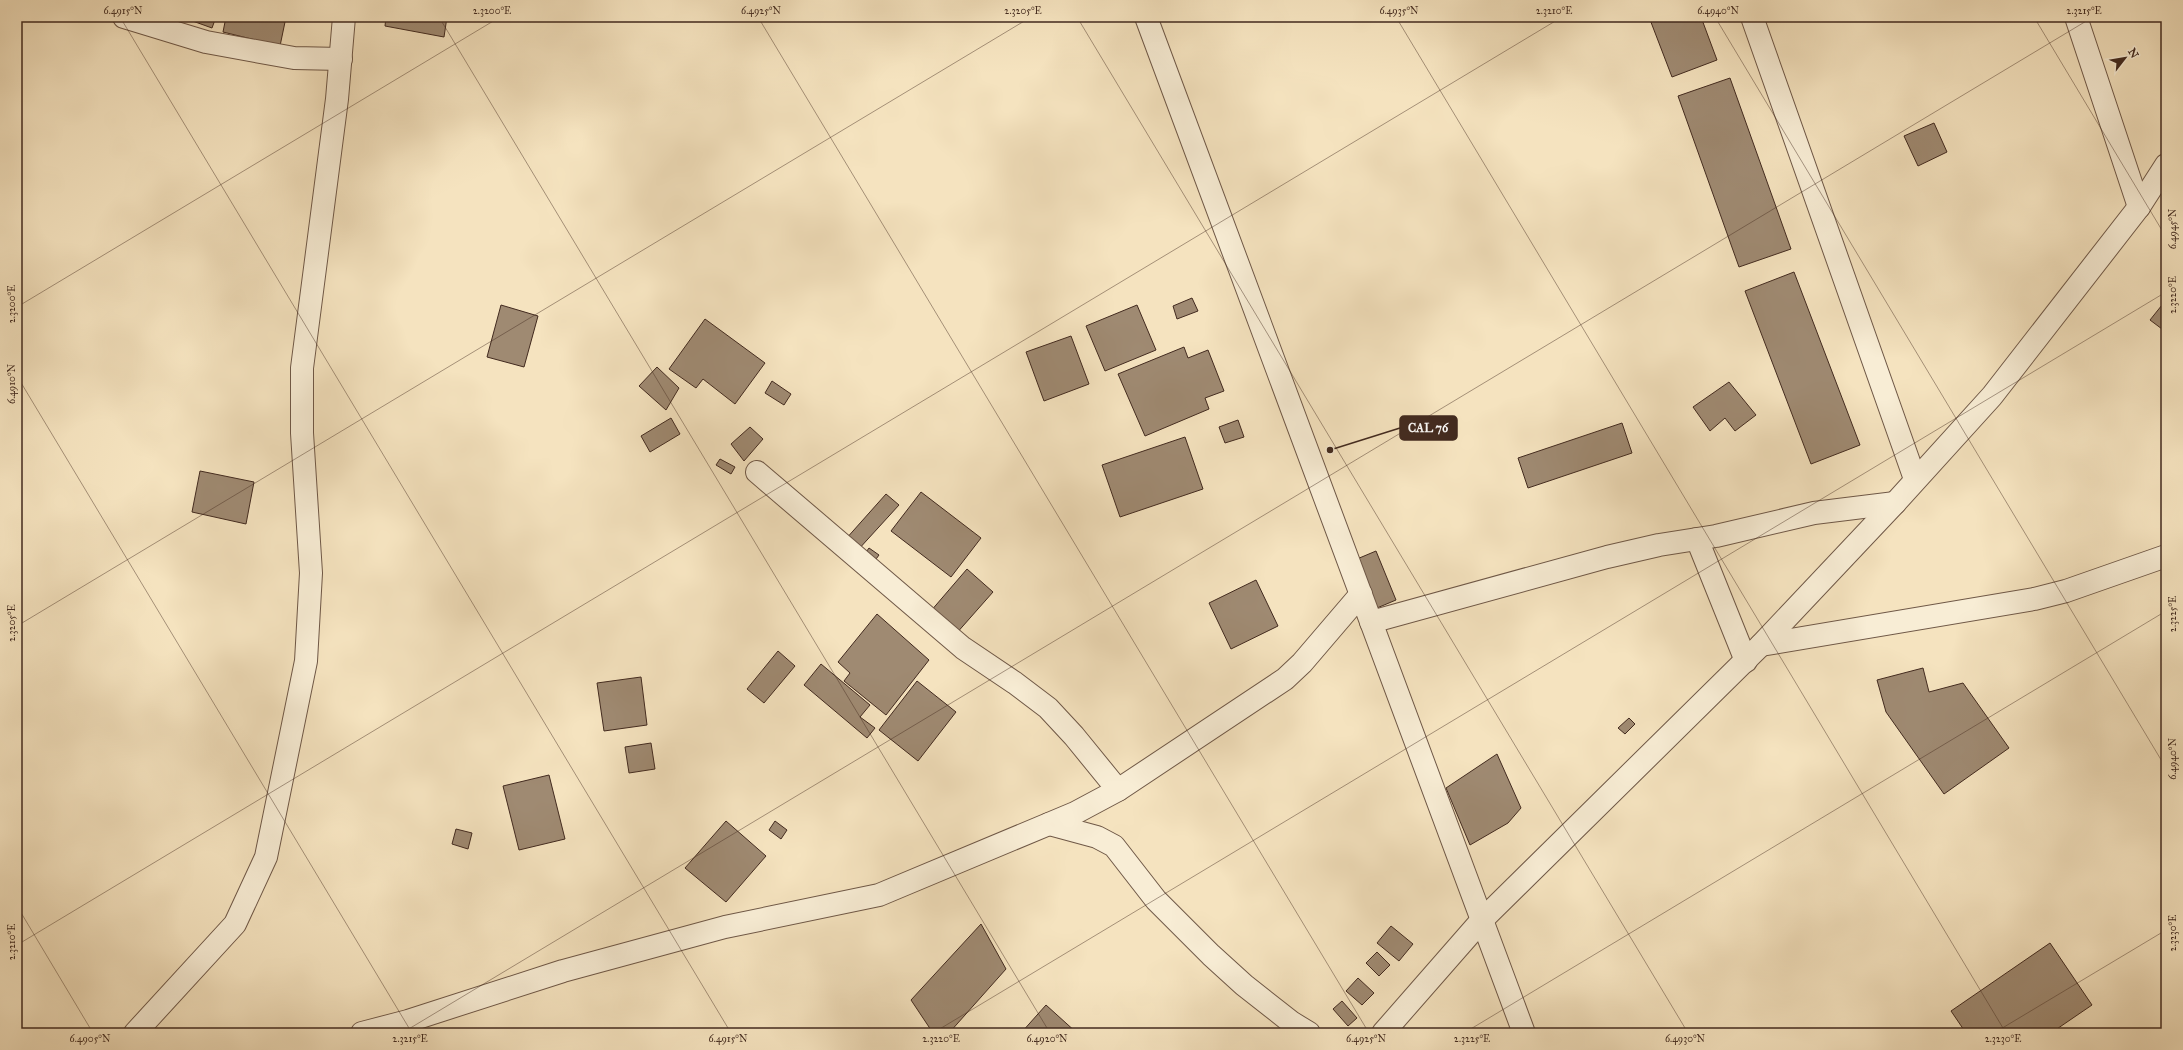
<svg xmlns="http://www.w3.org/2000/svg" width="2183" height="1050" viewBox="0 0 2183 1050" font-family="'IM FELL Great Primer',serif">
	<style>
		.building { fill: #9f8a72; stroke: #422a1f }
		.lines { fill: none; stroke-linecap: round; stroke-linejoin: round }
		.minor-casing { stroke: #6f5847; stroke-width: 24 }
		.minor { stroke: #f8edd5; stroke-width: 22 }
		.ticks { fill: none; stroke: #422a1f; stroke-width: 1; stroke-opacity: 0.45 }
		.leader { fill: none; stroke: #422a1f; stroke-width: 1.5 }
		.callout-dot { fill: #422a1f; stroke: #f8edd5; stroke-width: 1.5 }
		.callout { fill: #422a1f; stroke: #422a1f; stroke-width: 1.5 }
		.callout-label { font-size: 12px; text-anchor: middle; font-weight: bold; fill: #fff }
		.neatline { fill: none; stroke: #422a1f; stroke-width: 1.5 }
		.ticks-label { font-size: 10px; text-anchor: middle; fill: #422a1f }
	</style>
	<rect width="100%" height="100%" fill="#f5e3bf"/>
	<filter id="stains"><feTurbulence type="fractalNoise" baseFrequency=".005" numOctaves="4"/><feColorMatrix values="0 0 0 0 .2 0 0 0 0 .09 0 0 0 0 .02 0 0 0 .5 -.17"/></filter>
	<radialGradient id="worn" r=".72"><stop offset=".6" stop-color="#630" stop-opacity="0"/><stop offset="1" stop-color="#630" stop-opacity=".3"/></radialGradient>
	<!-- building -->
	<g class="building">
		<path d="M158,17H176L175,22Z"/>
		<path d="M188,17H216L212,28L187,19Z"/>
		<path d="M226,17H265L285,22L280,46L223,32Z"/>
		<path d="M386,17H447L444,37L385,26Z"/>
		<path d="M1649,17H1701L1717,60L1672,77Z"/>
		<path d="M1730,78L1791,249L1739,267L1678,96Z"/>
		<path d="M1934,123L1947,152L1918,166L1904,136Z"/>
		<path d="M1794,272L1860,445L1811,464L1745,291Z"/>
		<path d="M1192,298L1198,311L1177,319L1173,306Z"/>
		<path d="M2166,300V332L2150,320Z"/>
		<path d="M501,305L538,316L524,367L487,357Z"/>
		<path d="M1137,305L1156,350L1105,371L1086,326Z"/>
		<path d="M705,319L765,363L735,404L703,379L696,388L669,369Z"/>
		<path d="M1071,336L1089,384L1044,401L1026,352Z"/>
		<path d="M1184,347L1188,358L1208,350L1224,391L1205,398L1209,409L1145,436L1118,374Z"/>
		<path d="M657,367L679,388L666,410L639,386Z"/>
		<path d="M772,381L791,394L784,405L765,393Z"/>
		<path d="M1729,382L1756,415L1735,431L1725,418L1710,431L1693,407Z"/>
		<path d="M671,418L680,434L650,452L641,436Z"/>
		<path d="M1238,420L1244,437L1225,443L1219,427Z"/>
		<path d="M1622,423L1632,453L1528,488L1518,458Z"/>
		<path d="M750,427L763,439L744,461L731,444Z"/>
		<path d="M1185,437L1203,489L1120,517L1102,465Z"/>
		<path d="M720,459L735,467L731,474L716,465Z"/>
		<path d="M200,471L254,482L246,524L192,512Z"/>
		<path d="M921,492L981,538L951,577L891,531Z"/>
		<path d="M886,494L899,505L857,551L845,540Z"/>
		<path d="M869,548L879,555L871,566L861,559Z"/>
		<path d="M1376,551L1396,600L1377,608L1357,559Z"/>
		<path d="M967,569L993,592L955,635L930,612Z"/>
		<path d="M1256,580L1278,626L1231,649L1209,603Z"/>
		<path d="M877,614L929,660L886,715L844,681L850,673L838,662Z"/>
		<path d="M778,651L795,666L764,703L747,689Z"/>
		<path d="M821,664L870,705L860,717L875,728L867,738L804,685Z"/>
		<path d="M1923,668L1929,692L1963,683L2009,748L1944,794L1886,712L1877,680Z"/>
		<path d="M641,677L647,725L604,731L597,683Z"/>
		<path d="M917,681L956,712L918,761L879,730Z"/>
		<path d="M1629,718L1635,724L1625,734L1618,728Z"/>
		<path d="M651,743L655,769L629,773L625,747Z"/>
		<path d="M1497,754L1521,808L1508,823L1470,845L1446,788Z"/>
		<path d="M549,775L565,839L519,850L503,786Z"/>
		<path d="M726,821L766,856L726,902L685,868Z"/>
		<path d="M775,821L787,830L781,839L769,830Z"/>
		<path d="M456,829L472,833L468,849L452,844Z"/>
		<path d="M981,924L1006,969L949,1033H933L911,1000Z"/>
		<path d="M1391,926L1413,944L1399,961L1377,943Z"/>
		<path d="M2050,943L2092,1005L2051,1033H1966L1951,1011Z"/>
		<path d="M1377,952L1390,965L1379,976L1366,963Z"/>
		<path d="M1358,978L1374,993L1362,1005L1346,991Z"/>
		<path d="M1342,1001L1357,1018L1348,1026L1333,1009Z"/>
		<path d="M1046,1005L1077,1033H1021Z"/>
	</g>
	<g class="lines">
		<defs>
			<g id="minor">
				<path d="M124,17L206,42L294,58L341,59"/>
				<path d="M1146,17L1524,1033"/>
				<path d="M1752,17L1915,479"/>
				<path d="M2076,17L2139,207"/>
				<path d="M757,472L963,648L1015,683L1048,708L1074,736L1118,790"/>
				<path d="M1697,539L1746,661"/>
				<path d="M1371,622L1607,557L1659,545L1716,536L1814,513L1895,503"/>
				<path d="M1761,645L2034,599L2066,591L2166,556"/>
				<path d="M1049,824L1097,837L1114,846L1156,900L1211,955L1244,985L1291,1022L1309,1033"/>
				<path d="M135,1033L235,924L266,857L306,661L311,573L302,433V368L337,99L344,17"/>
				<path d="M362,1033L408,1021L563,971L725,927L879,895L1075,813L1118,790L1285,679L1302,663L1361,594"/>
				<path d="M1383,1033L1481,921L1761,645L1895,503L1992,396L2139,207L2166,165"/>
			</g>
		</defs>
		<!-- minor casing -->
		<use href="#minor" class="minor-casing"/>
		<!-- minor -->
		<use href="#minor" class="minor"/>
	</g>
	<!-- ticks -->
	<path class="ticks" d="M120,17L731,1033M439,17L1050,1033M758,17L1369,1033M1077,17L1688,1033M1396,17L2006,1033M1715,17L2166,768M2034,17L2166,237M17,307L500,17M17,376L412,1033M17,626L1031,17M17,906L93,1033M17,945L1562,17M402,1033L2093,17M933,1033L2166,292M1464,1033L2166,611M1994,1033L2166,930"/>
	<!-- callouts -->
	<path class="leader" d="M1330 450L1400 428"/>
	<circle class="callout-dot" cx="1330" cy="450" r="4"/>
	<rect class="callout" x="1400" y="416" width="57" height="24" rx="4"/>
	<g class="callout-label">
		<text x="1428" y="432">CAL 76</text>
	</g>
	<!-- margin -->
	<rect width="2183" height="1050" fill="none" stroke="#f5e3bf" stroke-width="44"/>
	<!-- north arrow -->
	<g transform="translate(2125 58) rotate(59)" stroke="#f8edd5" stroke-width="3" paint-order="stroke">
	<path d="M0-3L7 15L0 10L-7 15Z" fill="#422a1f"/>
	<text y="-6" font-size="11" font-weight="bold" text-anchor="middle" fill="#422a1f">N</text>
	</g>
	<rect x="22" y="22" width="2139" height="1006" class="neatline"/>
	<g class="ticks-label">
		<text x="123" y="14">6.4915°N</text>
		<text x="492" y="14">2.3200°E</text>
		<text x="761" y="14">6.4925°N</text>
		<text x="1023" y="14">2.3205°E</text>
		<text x="1399" y="14">6.4935°N</text>
		<text x="1554" y="14">2.3210°E</text>
		<text x="1718" y="14">6.4940°N</text>
		<text x="2084" y="14">2.3215°E</text>
		<text transform="translate(2172 229) rotate(-90)" y="4">6.4945°N</text>
		<text transform="translate(2172 295) rotate(-90)" y="4">2.3220°E</text>
		<text transform="translate(11 304) rotate(-90)" y="4">2.3200°E</text>
		<text transform="translate(11 384) rotate(-90)" y="4">6.4910°N</text>
		<text transform="translate(2172 614) rotate(-90)" y="4">2.3225°E</text>
		<text transform="translate(11 623) rotate(-90)" y="4">2.3205°E</text>
		<text transform="translate(2172 759) rotate(-90)" y="4">6.4940°N</text>
		<text transform="translate(2172 933) rotate(-90)" y="4">2.3230°E</text>
		<text transform="translate(11 942) rotate(-90)" y="4">2.3210°E</text>
		<text x="90" y="1042">6.4905°N</text>
		<text x="410" y="1042">2.3215°E</text>
		<text x="728" y="1042">6.4915°N</text>
		<text x="941" y="1042">2.3220°E</text>
		<text x="1047" y="1042">6.4920°N</text>
		<text x="1366" y="1042">6.4925°N</text>
		<text x="1472" y="1042">2.3225°E</text>
		<text x="1685" y="1042">6.4930°N</text>
		<text x="2003" y="1042">2.3230°E</text>
	</g>
	<rect width="100%" height="100%" filter="url(#stains)"/>
	<rect width="100%" height="100%" fill="url(#worn)"/>
</svg>
